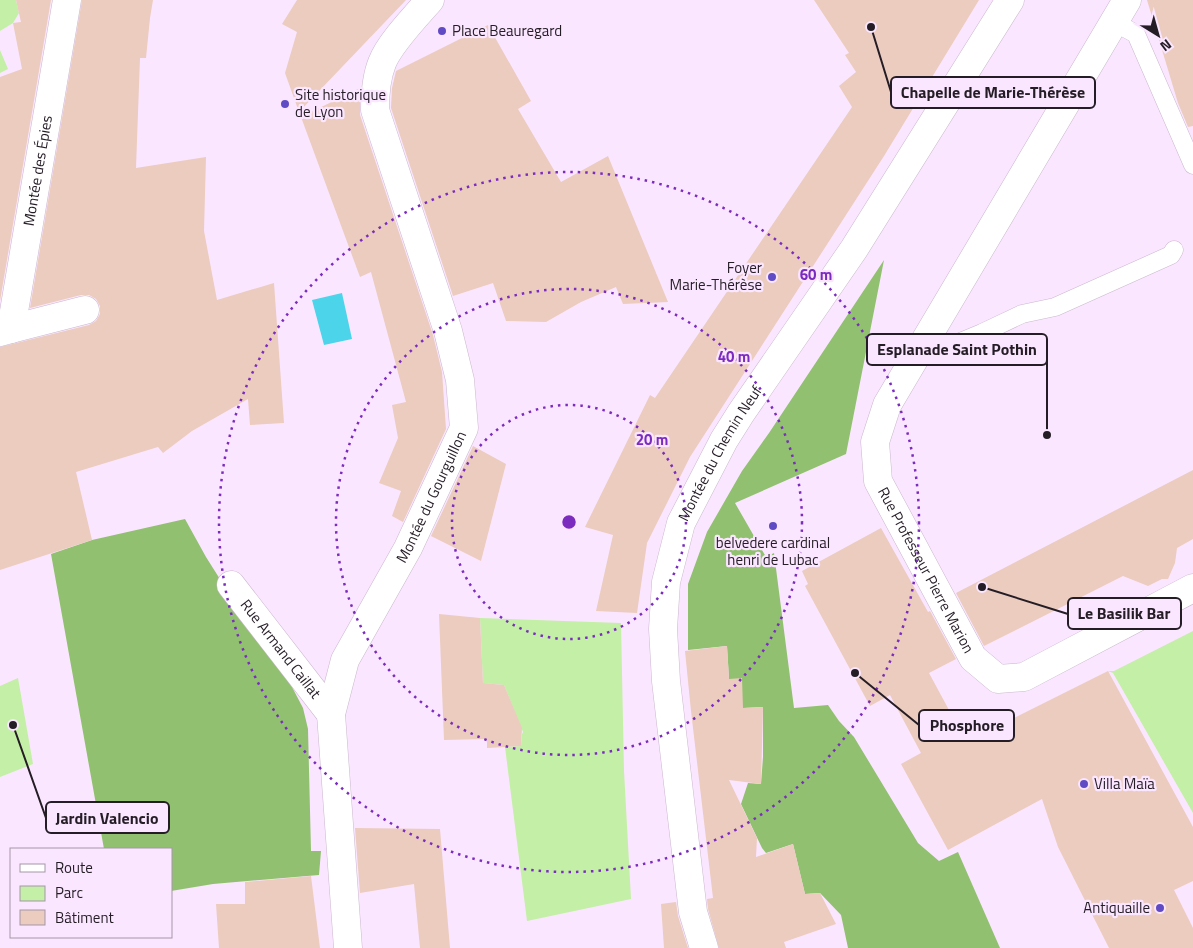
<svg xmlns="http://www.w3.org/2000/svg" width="1193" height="948" viewBox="0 0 1193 948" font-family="'Titillium Web',sans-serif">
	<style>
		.green { fill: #c4efa6 }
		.forest { fill: #91c070 }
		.water { fill: #4cd4eb }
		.building { fill: #ebccbf }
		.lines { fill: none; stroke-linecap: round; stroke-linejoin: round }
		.lane-casing { stroke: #cbb7ce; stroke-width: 19 }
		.street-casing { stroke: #cbb7ce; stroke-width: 29 }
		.lane { stroke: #fff; stroke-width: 18 }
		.street { stroke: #fff; stroke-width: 28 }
		.ring { fill: none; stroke: #7b2cbf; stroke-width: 2.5; stroke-dasharray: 2.5 5 }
		.poi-dot { fill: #604bc4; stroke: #fbe6ff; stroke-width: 2 }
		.labels { text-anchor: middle; stroke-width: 4.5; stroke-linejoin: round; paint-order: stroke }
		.poi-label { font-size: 15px; fill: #251d26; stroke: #fbe6ff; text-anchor: start }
		.street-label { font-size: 15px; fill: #251d26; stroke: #fbe6ff }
		.centre { fill: #7b2cbf; stroke: #fbe6ff; stroke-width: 2.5 }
		.ring-label { font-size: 15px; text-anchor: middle; font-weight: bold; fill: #7b2cbf; stroke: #fbe6ff; stroke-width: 4.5; stroke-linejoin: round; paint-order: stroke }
		.leader { fill: none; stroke: #251d26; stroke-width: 2 }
		.callout-dot { fill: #251d26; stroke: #fbe6ff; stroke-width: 2 }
		.callout { fill: #fbe6ff; stroke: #251d26; stroke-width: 2 }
		.callout-label { font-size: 16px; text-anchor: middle; font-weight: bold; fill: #251d26 }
	</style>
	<rect width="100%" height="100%" fill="#fbe6ff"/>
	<!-- green -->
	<g class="green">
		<path d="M0,0H16L19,13L13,23L0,31Z"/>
		<path d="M0,50L8,69L0,73Z"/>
		<path d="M480,618L621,623L624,771L631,899L527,921L505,747L521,746L522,734L523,732L504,685L483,683Z"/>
		<path d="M1193,631V813L1113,673L1108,671H1114Z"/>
		<path d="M18,678L33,764L0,777V686Z"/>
	</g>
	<!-- forest -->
	<g class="forest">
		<path d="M884,260L846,454L735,503L766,557L774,553L794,708L828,705L839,721L854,737L918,843L939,861L958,852L1000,948H848L841,915L820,893L805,894L793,844L766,853L762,848L741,804L748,783L761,784L763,757V707L743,708L729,679L727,646L688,650V584L707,532L742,471L769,433Z"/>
		<path d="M185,519L206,557L230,595L292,687L303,708L308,729L311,851H321L319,875L213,884L171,891V849H104L51,554L92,540Z"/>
	</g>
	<!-- water -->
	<path class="water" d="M342,293L352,339L324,345L312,300Z"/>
	<!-- building -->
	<g class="building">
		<path d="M16,0H51L0,301V77L22,69L13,23L21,22Z"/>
		<path d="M82,0H153L150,18L146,58H140L136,168L206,157L204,231L217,300L274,283L284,423L250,425L248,399L192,431L163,453L158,447L76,472L92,540L0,570V347L89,325L96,321L100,314V306L96,299L89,295H81L30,308Z"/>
		<path d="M297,0H406L299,112L285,73L297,32L282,24Z"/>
		<path d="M814,0H979L884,156L690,457L647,543L637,613L596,611L613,535L585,527L650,395L655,398L852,107L839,86L856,72L845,55L849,53Z"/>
		<path d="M1147,0H1193V126L1188,127L1178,103Z"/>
		<path d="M488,25L531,101L518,109L561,182L608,156L668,302L623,304L616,287L581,302L546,322L506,321L493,283L453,296L391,108L392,88L396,71Z"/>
		<path d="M360,88V115L433,335L442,372L446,429L403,522L392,516L401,491L379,483L398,438L392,405L406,402L371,272L360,277L301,117Z"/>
		<path d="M473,446L506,464L481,561L431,536Z"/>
		<path d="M1193,470V539L1177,548L1175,563L1168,579H1162L1148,586L1123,576L984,646L956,593Z"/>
		<path d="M881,528L928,612L930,611L956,659L929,673L962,734H964L968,741L1108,671L1193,827V881L1174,890L1193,928V948H1109L1058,847L1042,799L948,850L901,764L921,753L890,695L870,706L805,586L808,584L802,571Z"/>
		<path d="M439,614L480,618L483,683L504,685L522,728L521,746L487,748V739L444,740Z"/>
		<path d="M727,646L729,679L742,678L743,708L763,707L761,784L729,780L757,838L756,857L793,844L805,894L820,893L836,924L784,942L786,948H719L708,909L707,899L713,898L691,711L685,651Z"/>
		<path d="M355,828L440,829L450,948H420L414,884L360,893Z"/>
		<path d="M311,876L320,948H219L216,904H245V882Z"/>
		<path d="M676,902L678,916L688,948H664L661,904Z"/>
	</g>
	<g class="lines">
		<defs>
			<g id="lane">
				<path d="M1114,22L1136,34L1193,165"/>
				<path d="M912,362L982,333L1022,314L1055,307L1171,255L1174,250"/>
			</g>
			<g id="street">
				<path id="s1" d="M1127,0L887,405L875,442L878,481L973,658L998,679L1024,677L1193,588"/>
				<path d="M11,329L85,310"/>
				<path id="s2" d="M0,332L11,329L67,0"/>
				<path id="s3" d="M231,585L331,714"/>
				<path id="s4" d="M348,948L331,714L345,660L408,548L464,428L460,380L448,331L375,110C375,94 376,78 382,63C389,44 416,16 430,0"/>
				<path id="s5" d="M704,948L693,912L666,681L663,629L666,582L681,523L724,440L741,413L854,249L1010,0"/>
			</g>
		</defs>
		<!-- lane casing -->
		<use href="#lane" class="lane-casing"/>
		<!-- street casing -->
		<use href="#street" class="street-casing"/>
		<!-- lane -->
		<use href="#lane" class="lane"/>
		<!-- street -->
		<use href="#street" class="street"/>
	</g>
	<!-- distance rings -->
	<g class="ring">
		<circle cx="569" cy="522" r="117"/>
		<circle cx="569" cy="522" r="233"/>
		<circle cx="569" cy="522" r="350"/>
	</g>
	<!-- markers -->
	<g class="poi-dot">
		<circle cx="442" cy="31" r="5"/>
		<circle cx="285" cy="104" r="5"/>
		<circle cx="772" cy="277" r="5"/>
		<circle cx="773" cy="526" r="5"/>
		<circle cx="1084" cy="784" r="5"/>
		<circle cx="1160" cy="908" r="5"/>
	</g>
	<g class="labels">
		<!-- poi labels -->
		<g class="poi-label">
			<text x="452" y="36">Place Beauregard</text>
			<text x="295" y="100">Site historique<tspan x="295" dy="17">de Lyon</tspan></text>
			<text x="762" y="273" text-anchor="end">Foyer<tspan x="762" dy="17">Marie-Thérèse</tspan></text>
			<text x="773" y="548" text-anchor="middle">belvedere cardinal<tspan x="773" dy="17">henri de Lubac</tspan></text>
			<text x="1094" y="789">Villa Maïa</text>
			<text x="1150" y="913" text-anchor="end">Antiquaille</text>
		</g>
		<!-- street labels -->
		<g class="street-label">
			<text dy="5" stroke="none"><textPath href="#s2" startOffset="172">Montée des Épies</textPath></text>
			<text dy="5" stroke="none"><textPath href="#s5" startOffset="510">Montée du Chemin Neuf</textPath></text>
			<text dy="5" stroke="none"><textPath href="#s4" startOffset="475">Montée du Gourguillon</textPath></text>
			<text dy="5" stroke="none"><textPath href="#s1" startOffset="650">Rue Professeur Pierre Marion</textPath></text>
			<text dy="5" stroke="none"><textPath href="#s3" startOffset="81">Rue Armand Caillat</textPath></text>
		</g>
	</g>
	<circle cx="569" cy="522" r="8" class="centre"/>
	<g class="ring-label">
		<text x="816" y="280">60 m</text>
		<text x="734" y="362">40 m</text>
		<text x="652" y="445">20 m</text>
	</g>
	<!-- callouts -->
	<path class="leader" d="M871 27L891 92M1047 435L1047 349M982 587L1068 614M855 673L919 725M13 725L46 818"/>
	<g class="callout-dot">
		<circle cx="871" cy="27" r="5"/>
		<circle cx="1047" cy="435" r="5"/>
		<circle cx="982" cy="587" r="5"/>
		<circle cx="855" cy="673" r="5"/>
		<circle cx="13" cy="725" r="5"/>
	</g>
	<g class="callout">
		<rect x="891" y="77" width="204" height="31" rx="5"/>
		<rect x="867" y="334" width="180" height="31" rx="5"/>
		<rect x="1068" y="598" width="113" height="31" rx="5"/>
		<rect x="919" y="710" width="95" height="31" rx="5"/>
		<rect x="46" y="802" width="123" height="31" rx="5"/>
	</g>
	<g class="callout-label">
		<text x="993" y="98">Chapelle de Marie-Thérèse</text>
		<text x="957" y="355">Esplanade Saint Pothin</text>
		<text x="1124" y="619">Le Basilik Bar</text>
		<text x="967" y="731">Phosphore</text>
		<text x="107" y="824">Jardin Valencio</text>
	</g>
	<!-- legend -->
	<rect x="10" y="848" width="162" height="90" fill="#fbe6ff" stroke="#a596a8"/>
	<rect x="20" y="864" width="25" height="8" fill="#ffffff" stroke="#a596a8"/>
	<text x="55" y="873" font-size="15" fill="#251d26">Route</text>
	<rect x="20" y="886" width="25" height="15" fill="#c4efa6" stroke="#a596a8"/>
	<text x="55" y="898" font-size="15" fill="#251d26">Parc</text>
	<rect x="20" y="910" width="25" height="15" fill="#ebccbf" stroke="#a596a8"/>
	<text x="55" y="923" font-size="15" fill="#251d26">Bâtiment</text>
	<!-- north arrow -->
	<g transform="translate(1158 35) rotate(143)" stroke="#fbe6ff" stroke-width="4" paint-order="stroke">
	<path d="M0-4L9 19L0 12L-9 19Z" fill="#251d26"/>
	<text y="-8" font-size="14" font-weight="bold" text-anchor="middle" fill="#251d26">N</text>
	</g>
</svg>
